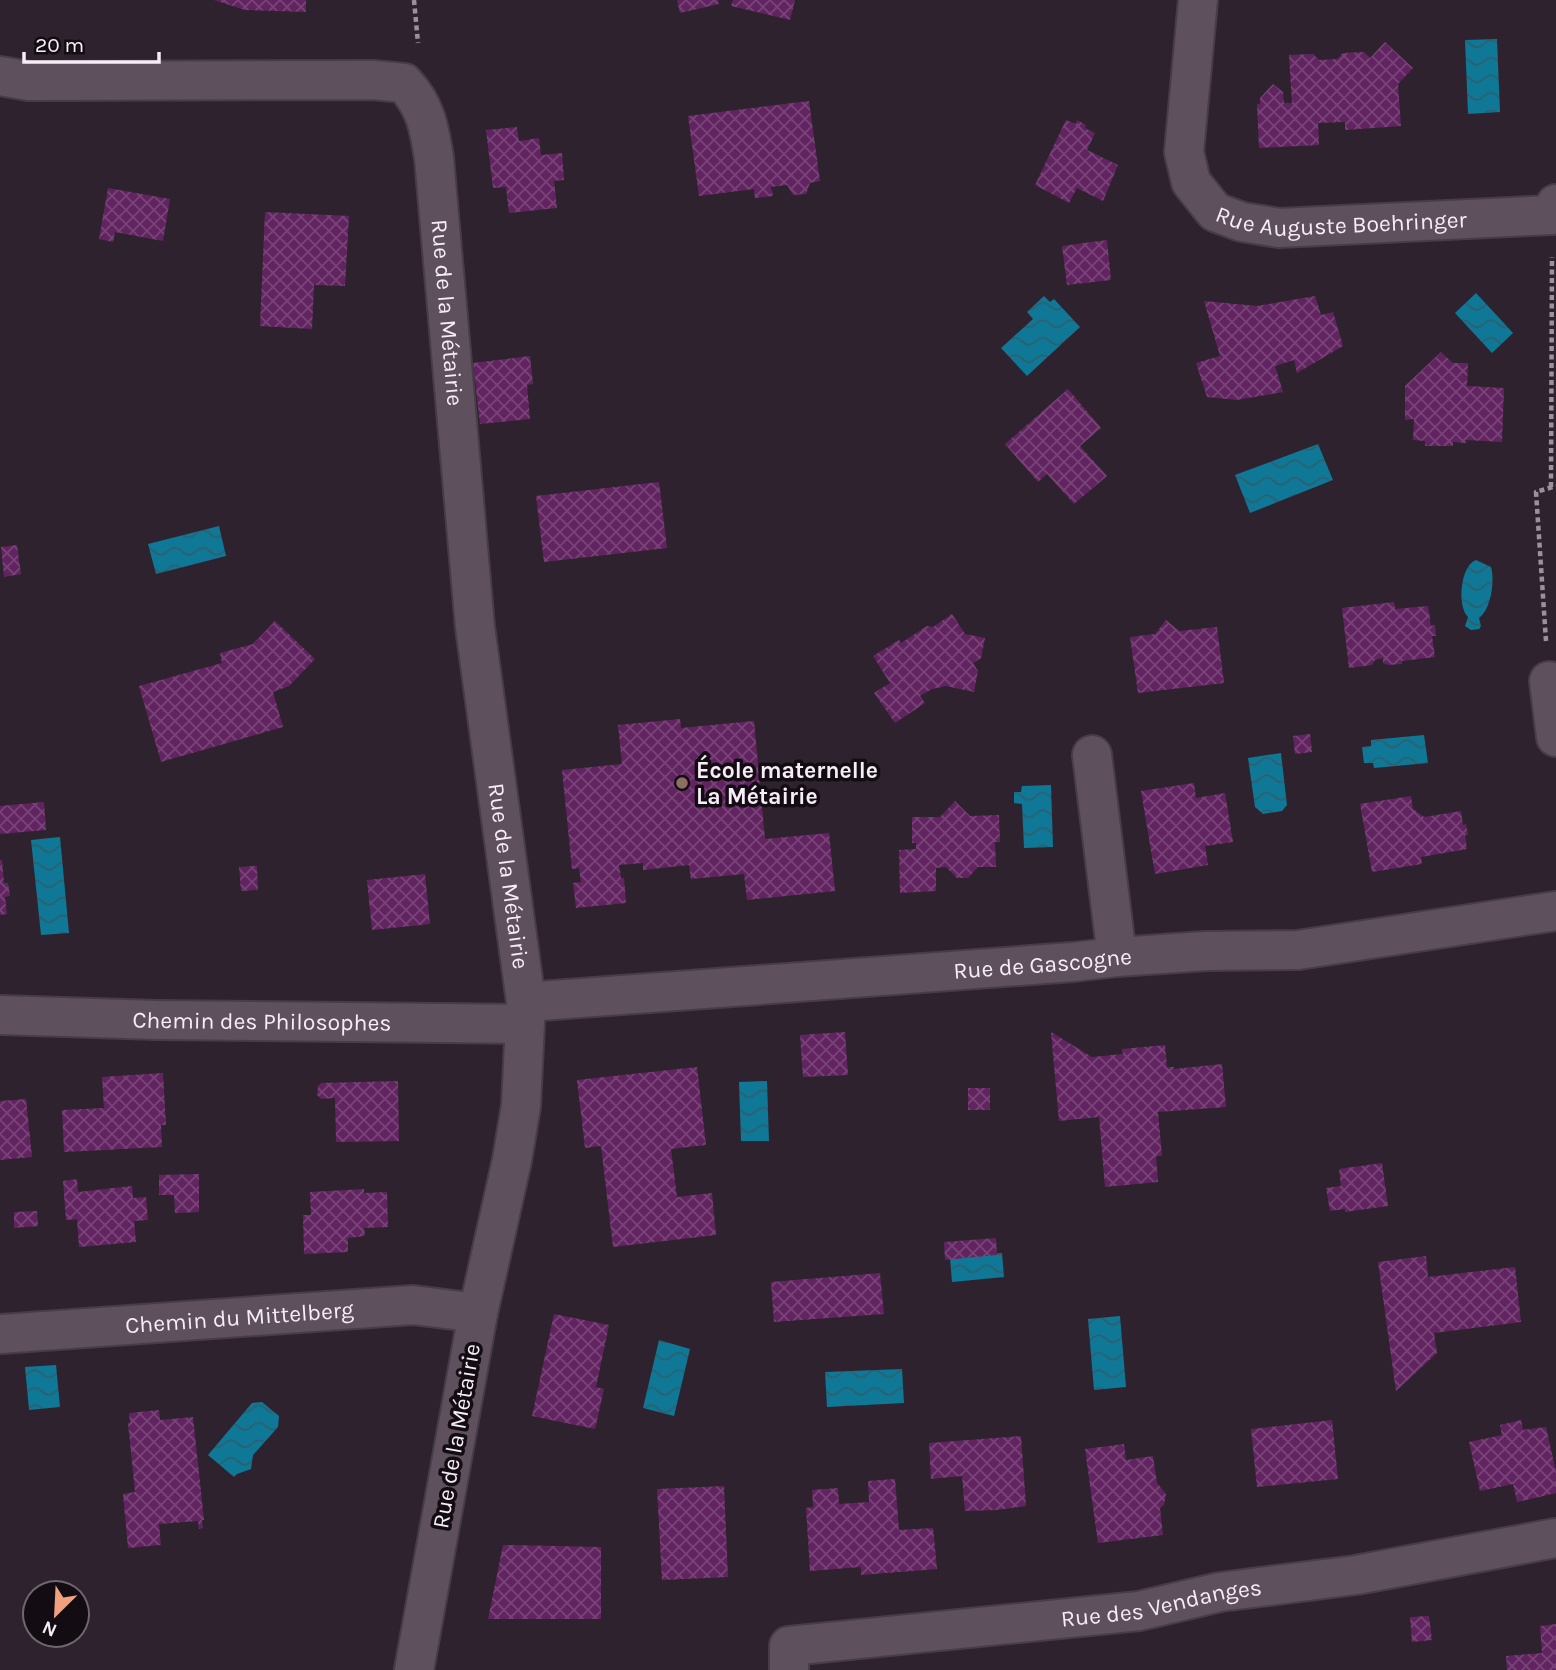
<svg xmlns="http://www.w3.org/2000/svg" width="1556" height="1670" viewBox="0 0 1556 1670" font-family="Karla,sans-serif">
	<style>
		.water { fill: url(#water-waves) }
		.building { fill: url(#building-cross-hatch) }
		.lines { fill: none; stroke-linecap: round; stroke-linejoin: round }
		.minor-casing { stroke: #473d47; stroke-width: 42 }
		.path { stroke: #9b919b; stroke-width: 4.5; stroke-dasharray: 5 3.5; stroke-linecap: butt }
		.minor { stroke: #5f505e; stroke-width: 38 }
		.education-dot { fill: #8d6e63; stroke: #130d13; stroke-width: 2.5 }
		.labels { text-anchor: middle; stroke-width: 7; stroke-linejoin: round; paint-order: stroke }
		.street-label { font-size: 23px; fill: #f6edf6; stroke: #130d13 }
		.poi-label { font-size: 23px; font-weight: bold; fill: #f6edf6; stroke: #130d13; text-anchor: start }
	</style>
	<defs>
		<pattern id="water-waves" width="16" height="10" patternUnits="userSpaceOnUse" patternTransform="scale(1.75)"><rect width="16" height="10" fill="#0f7896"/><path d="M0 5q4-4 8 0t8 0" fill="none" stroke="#2c6070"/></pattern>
		<pattern id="building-cross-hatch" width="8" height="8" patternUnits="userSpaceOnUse" patternTransform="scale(1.75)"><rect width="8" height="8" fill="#612461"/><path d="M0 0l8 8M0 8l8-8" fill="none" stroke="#784478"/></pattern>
	</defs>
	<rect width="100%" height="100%" fill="#2e222e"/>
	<!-- water -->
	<g class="water">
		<path d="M1497,39L1500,112L1468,114L1465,40Z"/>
		<path d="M1476,293L1513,333L1492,353L1455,313Z"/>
		<path d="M1044,296L1050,302L1054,299L1080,327L1027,376L1001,348L1033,319L1027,312Z"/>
		<path d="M1318,444L1333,480L1250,513L1235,475Z"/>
		<path d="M219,526L226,556L156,574L148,544Z"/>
		<path d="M1476,560L1491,567C1495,581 1491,609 1479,618L1481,626L1479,629L1471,630L1465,626L1468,617C1457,606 1460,566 1476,560Z"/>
		<path d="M1424,735L1428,763L1374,768L1373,763H1364L1362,747L1371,746V740Z"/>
		<path d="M1281,753L1287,805L1282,811L1263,814L1255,807L1248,758Z"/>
		<path d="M1051,785L1053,847L1024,848L1022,804L1014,803V792H1021L1022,786Z"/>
		<path d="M60,837L69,933L41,935L31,840Z"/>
		<path d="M767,1081L769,1141H741L739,1082Z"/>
		<path d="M1002,1253L1004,1277L952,1282L950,1258Z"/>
		<path d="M1120,1316L1126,1387L1094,1390L1088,1319Z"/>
		<path d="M659,1340L690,1349L674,1416L643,1408Z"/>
		<path d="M56,1365L60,1407L29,1410L25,1367Z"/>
		<path d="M902,1369L904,1403L827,1407L825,1372Z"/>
		<path d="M262,1402L279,1416L278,1427L253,1455L251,1469L237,1474L234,1477L208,1455L252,1403Z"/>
	</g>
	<!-- building -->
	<g class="building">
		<path d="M214,0H306V12L245,10Z"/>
		<path d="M677,0H718L719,4L680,13Z"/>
		<path d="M733,0H795L790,20L731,6Z"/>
		<path d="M1385,42L1413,68L1398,84L1401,126L1345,130V122L1318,123L1319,145L1259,148L1257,104H1260V98L1273,84L1283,92L1284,103H1292L1289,55L1313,54L1319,60L1337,59L1343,53L1364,52L1370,58Z"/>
		<path d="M809,101L820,181L810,183L806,194L793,195L787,185L771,187L773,196L755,198L754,189L699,196L688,116Z"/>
		<path d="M1066,120L1076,124L1077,120L1086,125L1085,128L1095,133L1087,150L1118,165L1103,201L1077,188L1069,203L1035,185Z"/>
		<path d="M517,127L519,141L539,138L541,155L562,153L564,180L554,181L557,208L509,213L506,187L493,188L486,130Z"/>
		<path d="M108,188L170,199L163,241L115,232L113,242L99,239Z"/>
		<path d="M265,212L349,216L345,286L314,285L312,329L260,326Z"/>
		<path d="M1107,240L1111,280L1067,285L1062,246Z"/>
		<path d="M1315,296L1321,315L1333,312L1343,346L1297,373L1294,360L1275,366L1283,392L1237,400L1207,397L1196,363L1220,356L1204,301L1257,306Z"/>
		<path d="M1441,352L1453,363H1468L1467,386L1504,388L1502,442L1466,440V443L1453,442V446H1425V441L1413,440L1414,419L1405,420V386Z"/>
		<path d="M530,356L533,384L527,385L530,419L480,424L473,363Z"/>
		<path d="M1068,389L1101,428L1080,446L1107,476L1074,504L1047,474L1038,482L1005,444Z"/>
		<path d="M659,482L667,548L544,562L536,496Z"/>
		<path d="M17,545L21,574L4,577L1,547Z"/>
		<path d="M1394,602L1395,609L1428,606L1431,626L1435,625L1436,636H1432L1435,657L1402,661V664L1388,665L1383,663V658L1375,660L1372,665L1349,668L1342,608Z"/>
		<path d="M952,614L965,634L985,638L981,658L973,663L978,671L974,692L946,686L932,689L920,696L925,703L895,723L874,693L890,683L873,656L899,640L901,643L927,626L933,627Z"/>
		<path d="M1166,620L1179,631L1217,627L1224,683L1138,693L1130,637L1155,634Z"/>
		<path d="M275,621L315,659L289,686L273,692L283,727L161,762L139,686L222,663L220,653L253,644Z"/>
		<path d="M680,719L681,728L754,721L765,839L829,833L835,891L747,900L744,874L691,879L689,865L643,870V863L619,865L621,878H624L626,903L576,908L573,883L581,882L579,868L572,869L562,770L622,764L618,725Z"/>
		<path d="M1310,734L1312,752L1295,754L1293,736Z"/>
		<path d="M1194,783L1196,798L1225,793L1233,842L1205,846L1208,865L1155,874L1141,791Z"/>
		<path d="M1411,796L1413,809L1424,817L1461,811L1463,825L1466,824L1468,835H1465L1467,849L1421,857L1422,864L1372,872L1360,804Z"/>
		<path d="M955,801L970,816L999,815L1000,842H995L996,867H978L968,878H957L946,867L936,868V891L900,893L899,850L916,849V843H912V817H940Z"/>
		<path d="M44,802L46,830L0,834V806Z"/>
		<path d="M0,860H2L4,883H8L10,896L5,897L7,914L0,915Z"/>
		<path d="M257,866L258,890L241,891L239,867Z"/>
		<path d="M425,874L430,924L372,930L367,880Z"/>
		<path d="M845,1032L848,1075L803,1077L800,1035Z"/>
		<path d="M1051,1032L1092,1057L1123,1054L1122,1049L1165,1045L1167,1067H1174V1069L1222,1064L1226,1107L1158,1112L1162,1156H1156L1158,1182L1105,1187L1099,1117L1059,1121Z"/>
		<path d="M697,1067L706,1145L671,1149L677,1197L712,1193L716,1235L613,1247L601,1146L585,1148L577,1080Z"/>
		<path d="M163,1073L166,1125H161L162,1147L64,1152L62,1110L104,1108L102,1077Z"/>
		<path d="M398,1081L399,1141L336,1142L335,1098L321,1099L317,1095L318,1086L321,1083Z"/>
		<rect x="968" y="1088" width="22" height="22"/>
		<path d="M26,1099L32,1157L0,1160V1101Z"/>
		<path d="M1382,1163L1388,1206L1345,1212V1209L1330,1211L1326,1188L1341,1186L1339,1169Z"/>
		<path d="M199,1174V1212L175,1213L174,1195H159V1175Z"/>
		<path d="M77,1179L78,1192L132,1186L133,1198L146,1197L148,1220L134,1221L136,1242L79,1247L77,1219L66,1220L63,1181Z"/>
		<path d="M364,1189V1193L387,1192L388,1227L364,1228L365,1236L348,1238V1252L304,1254L303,1215H311L310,1192Z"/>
		<path d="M37,1211L38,1226L14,1228V1212Z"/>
		<path d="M996,1238L997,1255L945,1260L944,1242Z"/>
		<path d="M1426,1256L1428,1277L1515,1267L1521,1322L1434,1333L1437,1353L1396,1391L1378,1262Z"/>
		<path d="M880,1273L884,1314L774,1322L771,1282Z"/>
		<path d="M554,1314L609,1325L596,1387L604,1389L595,1429L532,1416Z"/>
		<path d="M159,1410L160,1420L193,1417L204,1520H202L203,1528L199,1529L198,1521L159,1524L161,1545L128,1548L123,1494L135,1492L128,1423H130L129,1413Z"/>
		<path d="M1332,1420L1338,1479L1257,1487L1251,1429Z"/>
		<path d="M1521,1420L1523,1430L1546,1427L1556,1472V1493L1517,1502L1513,1484L1480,1491L1469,1442L1502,1435L1500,1425Z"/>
		<path d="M1021,1436L1026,1506L997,1510L965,1511L962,1476L931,1479L929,1443Z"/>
		<path d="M1124,1444L1126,1460L1153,1456L1157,1483L1166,1494L1164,1505L1160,1508L1163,1535L1098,1543L1085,1449Z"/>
		<path d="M895,1479L899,1530L933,1528L937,1569L861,1575V1567L810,1571L806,1508L813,1507L812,1490L838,1488L839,1504L869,1502L868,1481Z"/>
		<path d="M724,1486L728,1577L662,1580L657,1489Z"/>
		<path d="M503,1545L601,1547V1619H488Z"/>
		<path d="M1429,1616L1432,1640L1412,1642L1410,1617Z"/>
		<path d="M1556,1624V1670H1507L1506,1656L1542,1653L1540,1626Z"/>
	</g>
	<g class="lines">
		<defs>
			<g id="minor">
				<path id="s1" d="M1198,0L1184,152L1191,182L1215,212L1242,222L1279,228L1552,215L1556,204"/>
				<path id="s2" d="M0,76L29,81L373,80L404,83C426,107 429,127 434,158L475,627L526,1002L521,1106L512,1160L478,1313L414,1670"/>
				<path d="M1549,681L1556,737"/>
				<path d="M1092,755L1117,957"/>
				<path id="s3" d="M526,1002L1073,962L1117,957L1206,951L1298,950L1556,911"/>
				<path id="s4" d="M0,1015L157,1020L524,1024"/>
				<path id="s5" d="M0,1334L413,1305L478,1313"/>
				<path id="s6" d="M789,1670V1646L1139,1611L1220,1592L1356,1575L1556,1538"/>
			</g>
		</defs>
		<!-- minor casing -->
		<use href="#minor" class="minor-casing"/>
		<!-- path -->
		<g class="path">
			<path d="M414,0L418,43"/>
			<path d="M1551,487L1552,257"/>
			<path d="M1546,641L1536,492L1556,486"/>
		</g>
		<!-- minor -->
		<use href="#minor" class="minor"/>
	</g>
	<!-- markers -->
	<circle class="education-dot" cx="682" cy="783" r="7"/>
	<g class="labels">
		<!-- street labels -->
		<g class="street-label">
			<text dy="8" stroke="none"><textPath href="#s1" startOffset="350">Rue Auguste Boehringer</textPath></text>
			<text dy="8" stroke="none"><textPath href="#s2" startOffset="642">Rue de la Métairie</textPath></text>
			<text dy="8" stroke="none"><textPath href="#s2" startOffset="1209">Rue de la Métairie</textPath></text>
			<text dy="8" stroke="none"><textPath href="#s3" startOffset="518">Rue de Gascogne</textPath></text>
			<text dy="8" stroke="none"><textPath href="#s4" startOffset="262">Chemin des Philosophes</textPath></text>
			<text dy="8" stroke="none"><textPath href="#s5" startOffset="240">Chemin du Mittelberg</textPath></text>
			<text transform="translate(456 1436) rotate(-80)" y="8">Rue de la Métairie</text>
			<text dy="8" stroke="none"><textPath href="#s6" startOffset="399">Rue des Vendanges</textPath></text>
		</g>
		<!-- poi labels -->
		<g class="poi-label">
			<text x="696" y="778">École maternelle<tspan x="696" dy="26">La Métairie</tspan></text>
		</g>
	</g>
	<!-- north arrow -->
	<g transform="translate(56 1614) rotate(204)"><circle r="33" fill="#130d13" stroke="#6e676e" stroke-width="2"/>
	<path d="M0-5L12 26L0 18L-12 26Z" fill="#f2a17e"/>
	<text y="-10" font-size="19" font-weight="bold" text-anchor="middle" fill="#f6edf6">N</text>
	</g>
	<!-- scale -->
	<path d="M24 52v10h135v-10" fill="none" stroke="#f6edf6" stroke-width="3.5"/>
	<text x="35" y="52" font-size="21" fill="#f6edf6" stroke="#130d13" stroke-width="5" paint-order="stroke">20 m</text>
</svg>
